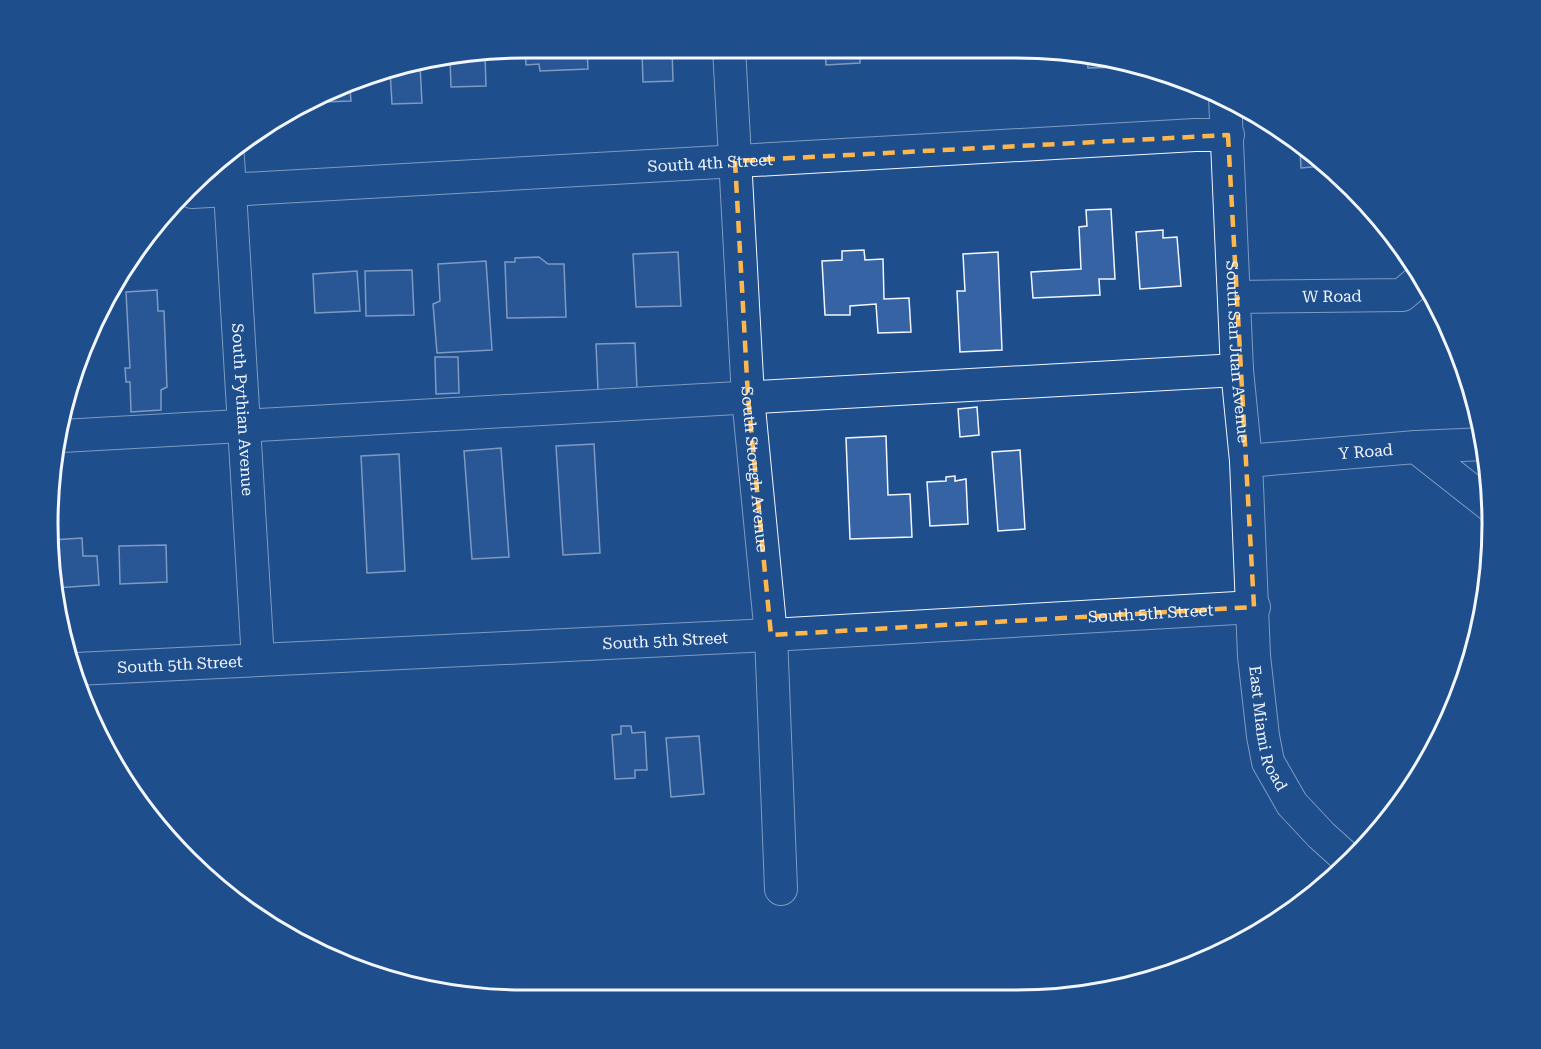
<svg xmlns="http://www.w3.org/2000/svg" width="1541" height="1049" viewBox="0 0 1541 1049" font-family="'Roboto Serif',serif">
	<style>
		.building { fill: #3563a3; stroke: #f2f6ff; stroke-width: 1.5 }
		.lines { fill: none; stroke-linecap: round; stroke-linejoin: round }
		.minor-casing { stroke: #f2f6ff; stroke-width: 34 }
		.minor { stroke: #1f4e8c; stroke-width: 32 }
		.marked { fill: none; stroke: #ffb74d; stroke-width: 4.5; stroke-dasharray: 12 8; stroke-linejoin: round }
		.labels { text-anchor: middle; stroke-width: 4.5; stroke-linejoin: round; paint-order: stroke }
		.street-label { font-size: 16px; fill: #f2f6ff; stroke: #1f4e8c }
		.rim { fill: none; stroke: #f2f6ff; stroke-width: 3 }
	</style>
	<rect width="100%" height="100%" fill="#1f4e8c"/>
	<!-- building -->
	<g class="building">
		<path d="M525,48H587L588,69L540,71L539,64L526,65Z"/>
		<path d="M631,48H672L673,81L643,82L642,52H631Z"/>
		<path d="M825,48H860V63L826,65Z"/>
		<path d="M948,48H988V56L948,58Z"/>
		<path d="M1007,48L1047,51L1048,55L1008,57Z"/>
		<path d="M485,54L486,86L451,87L450,60Z"/>
		<path d="M1087,55L1109,57L1123,62L1124,67L1088,68Z"/>
		<path d="M420,65L422,103L392,104L390,70Z"/>
		<path d="M359,80V89H350L351,101L322,102V98Z"/>
		<path d="M1300,149L1324,166L1301,168Z"/>
		<path d="M1111,209L1115,279H1099L1100,295L1033,298L1031,272L1081,269L1079,227L1087,226L1086,210Z"/>
		<path d="M1163,230V238L1177,237L1181,286L1140,289L1136,232Z"/>
		<path d="M864,250L865,260L883,259L884,299L909,298L911,332L878,333L876,304L850,306V315H825L822,261L842,260V251Z"/>
		<path d="M678,252L681,306L636,307L633,254Z"/>
		<path d="M998,252L1002,350L960,352L957,291H965L963,254Z"/>
		<path d="M539,257L548,264H564L566,317L507,318L505,262H515V258Z"/>
		<path d="M486,261L492,350L437,353L433,304L440,301L438,264Z"/>
		<path d="M412,270L414,315L366,316L365,271Z"/>
		<path d="M357,271L360,311L315,313L313,274Z"/>
		<path d="M157,290L158,311H164L167,387L161,390V410L131,412L130,382H126L125,368H130L126,292Z"/>
		<path d="M635,343L637,389L598,390L596,344Z"/>
		<path d="M435,357H458L459,393L436,394Z"/>
		<path d="M977,407L979,435L960,437L958,409Z"/>
		<path d="M886,436L888,495L910,494L912,537L850,539L846,438Z"/>
		<path d="M594,444L600,553L563,555L556,446Z"/>
		<path d="M501,448L509,557L472,559L464,451Z"/>
		<path d="M1020,450L1025,529L998,531L992,452Z"/>
		<path d="M399,454L405,571L367,573L361,456Z"/>
		<path d="M955,476V481L966,479L968,524L930,526L927,482L946,481V477Z"/>
		<path d="M82,538L83,556H97L99,585L55,588L52,540Z"/>
		<path d="M166,545L167,582L120,584L119,546Z"/>
		<path d="M621,726H631L632,733L645,732L647,770H635V778L615,779L612,735L621,734Z"/>
		<path d="M699,736L704,794L671,797L666,738Z"/>
	</g>
	<g class="lines">
		<defs>
			<g id="minor">
				<path id="s1" d="M729,48L748,397L771,635L781,889"/>
				<path id="s2" d="M1225,97L1237,370L1246,461L1254,656L1263,736L1268,762L1292,804L1321,835L1352,863"/>
				<path id="s3" d="M228,158L258,660"/>
				<path id="s4" d="M192,192L1195,135H1228"/>
				<path id="s5" d="M1234,297L1402,295L1422,278"/>
				<path d="M62,436L1237,370"/>
				<path d="M1416,447L1491,506"/>
				<path id="s6" d="M1246,461L1416,447L1485,444"/>
				<path id="s7" d="M76,669L771,635L1254,607"/>
			</g>
		</defs>
		<!-- minor casing -->
		<use href="#minor" class="minor-casing"/>
		<!-- minor -->
		<use href="#minor" class="minor"/>
	</g>
	<!-- marked area -->
	<path d="M0 0H1541V1049H0ZM1228,135L1254,607L771,635L748,397L735,161Z" fill="#1f4e8c" fill-opacity=".55" fill-rule="evenodd"/>
	<path class="marked" d="M1228,135L1254,607L771,635L748,397L735,161Z"/>
	<g class="labels">
		<!-- street labels -->
		<g class="street-label">
			<text dy="6" stroke="none"><textPath href="#s4" startOffset="519">South 4th Street</textPath></text>
			<text dy="6" stroke="none"><textPath href="#s5" startOffset="98">W Road</textPath></text>
			<text dy="6" stroke="none"><textPath href="#s2" startOffset="255">South San Juan Avenue</textPath></text>
			<text dy="6" stroke="none"><textPath href="#s3" startOffset="252">South Pythian Avenue</textPath></text>
			<text dy="6" stroke="none"><textPath href="#s6" startOffset="120">Y Road</textPath></text>
			<text dy="6" stroke="none"><textPath href="#s1" startOffset="422">South Stough Avenue</textPath></text>
			<text dy="6" stroke="none"><textPath href="#s7" startOffset="1076">South 5th Street</textPath></text>
			<text dy="6" stroke="none"><textPath href="#s7" startOffset="590">South 5th Street</textPath></text>
			<text dy="6" stroke="none"><textPath href="#s7" startOffset="104">South 5th Street</textPath></text>
			<text dy="6" stroke="none"><textPath href="#s2" startOffset="634">East Miami Road</textPath></text>
		</g>
	</g>
	<!-- crop -->
	<path d="M0 0H1541V1049H0ZM524 58H1016A466 466 0 0 1 1482 524V524A466 466 0 0 1 1016 990H524A466 466 0 0 1 58 524V524A466 466 0 0 1 524 58Z" fill="#1f4e8c" fill-rule="evenodd"/>
	<path class="rim" d="M524 58H1016A466 466 0 0 1 1482 524V524A466 466 0 0 1 1016 990H524A466 466 0 0 1 58 524V524A466 466 0 0 1 524 58Z"/>
</svg>
